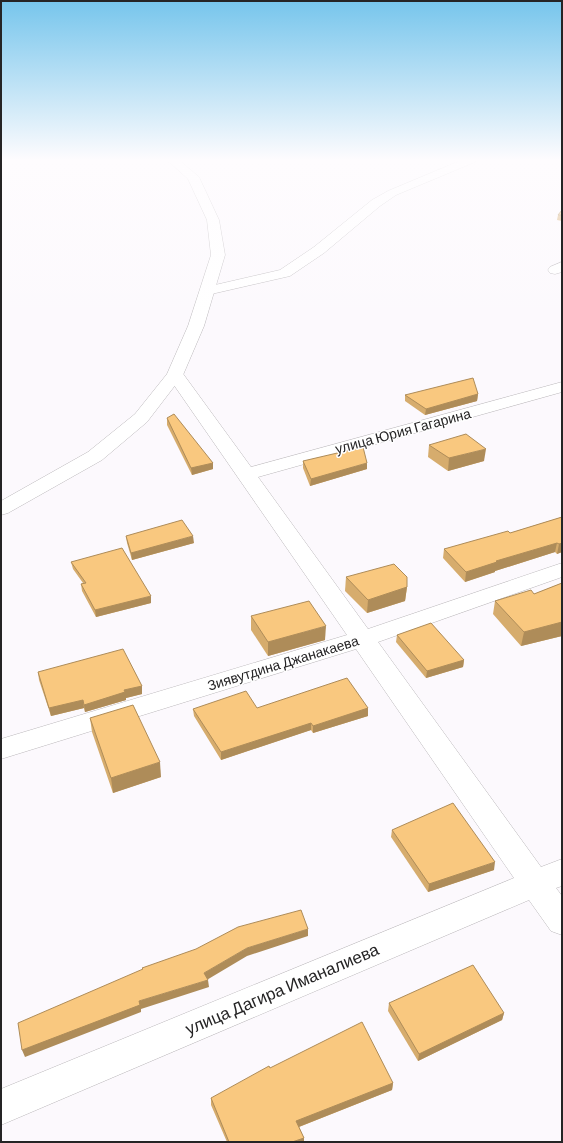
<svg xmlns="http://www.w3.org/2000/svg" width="563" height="1143" viewBox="0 0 563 1143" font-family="Barlow,sans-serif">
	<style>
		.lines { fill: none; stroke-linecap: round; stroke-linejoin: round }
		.minor-casing { stroke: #bbb8bb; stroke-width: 1 }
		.secondary-casing { stroke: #bbb8bb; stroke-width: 1 }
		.minor { fill: #fff; fill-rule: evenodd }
		.secondary { fill: #fff; fill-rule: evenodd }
		.wall { fill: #d6ac6d }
		.shaded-wall { fill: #ae8c59 }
		.building { fill: #f9c87f; stroke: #ae8c59 }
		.labels { text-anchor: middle; stroke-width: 3; stroke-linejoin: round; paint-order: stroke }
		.street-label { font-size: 14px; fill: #252425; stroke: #fff }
		.near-street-label { font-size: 17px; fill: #252425; stroke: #fff }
	</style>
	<rect width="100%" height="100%" fill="#fcf9fd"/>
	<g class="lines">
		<defs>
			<g id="minor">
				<path d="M462,160H476L475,162L396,195L380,206L324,253L290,276L207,295L202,294L200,291L202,288L280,270L314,247L372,200L388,191Z"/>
				<path d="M562,262V272L555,274L550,273L548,270L550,267Z"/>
				<path d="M175,370L181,371L251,467L562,382V392L258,477L368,629L562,563V577L378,642L541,867L562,859V886L556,888L562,896V935L551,931L529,900L1,1125V1089L514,878L356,649L1,759V739L347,635L167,375L169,371Z"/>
			</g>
			<path id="secondary" d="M167,160H179L199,177L219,220L225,255L204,326L183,375L147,422L102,460L8,513L1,515V501L88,452L135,414L167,374L188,326L211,255L207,220L188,179Z"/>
		</defs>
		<!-- minor casing -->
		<use href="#minor" class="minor-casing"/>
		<!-- secondary casing -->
		<use href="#secondary" class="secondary-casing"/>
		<!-- minor -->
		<use href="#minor" class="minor"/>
		<!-- secondary -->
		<use href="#secondary" class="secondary"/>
	</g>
	<!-- wall -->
	<g class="wall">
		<path d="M562,210V221L557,220L558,215Z"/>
		<path d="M478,394L477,401L425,415L405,401V395Z"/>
		<path d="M167,418L213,463V469L192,475L167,425Z"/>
		<path d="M429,445L484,461L448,471L428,457Z"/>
		<path d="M303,461L367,469L310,486L303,468Z"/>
		<path d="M562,517V552L557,554L555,552L495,571V572L465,582L443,558L444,549L510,533Z"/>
		<path d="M126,536L194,543L132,560L127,543Z"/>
		<path d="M71,562L151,603L96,617L82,591L81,584L83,583L73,569Z"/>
		<path d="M346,577L407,587L405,601L367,613L345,591Z"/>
		<path d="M562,583V636L521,646L493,614L495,601L534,594Z"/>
		<path d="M251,616L325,640L268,656L251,630Z"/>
		<path d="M397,635L464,660L463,667L426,678L396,642Z"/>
		<path d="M38,672L142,686V694L126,698V700L85,712L84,708L51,716L39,680Z"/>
		<path d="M257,708H368V716L313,733L311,730L221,760L194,716L193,709Z"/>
		<path d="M90,718L161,777L113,793L92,732Z"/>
		<path d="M392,830L494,870L428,892L391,837Z"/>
		<path d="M389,1003L504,1013L502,1020L418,1061L388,1011Z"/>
		<path d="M393,1083L392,1090L299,1127L304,1138V1142H227L211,1105V1098Z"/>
	</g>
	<!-- shaded-wall -->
	<g class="shaded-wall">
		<path d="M478,394L477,401L425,415L426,409Z"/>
		<path d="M486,449L484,461L448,471L449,458Z"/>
		<path d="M213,463V469L192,475L191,468Z"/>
		<path d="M367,463V469L310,486L311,479Z"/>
		<path d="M193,536L194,543L132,560L131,553Z"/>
		<path d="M557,543L555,552L495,571V572L465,582L466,572L496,561Z"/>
		<path d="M562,543V552L557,554L559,544Z"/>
		<path d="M407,587L405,601L367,613L368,600Z"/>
		<path d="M151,596V603L96,617L95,610Z"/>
		<path d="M562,622V636L521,646L524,632Z"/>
		<path d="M326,626L325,640L268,656V642Z"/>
		<path d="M464,660L463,667L426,678L427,671Z"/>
		<path d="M142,686V694L126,698V700L85,712L84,705L124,690Z"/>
		<path d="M83,700L84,708L51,716L49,708Z"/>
		<path d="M368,708V716L313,733V726Z"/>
		<path d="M311,723V730L221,760V752Z"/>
		<path d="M160,762L161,777L113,793L111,778Z"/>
		<path d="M495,862L494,870L428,892L429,884Z"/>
		<path d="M308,929V936L247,956L205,981L204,973L247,948Z"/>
		<path d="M208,980L209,987L141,1009V1012L25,1057L22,1050L139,1001Z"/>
		<path d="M504,1013L502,1020L418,1061L419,1054Z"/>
		<path d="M393,1083L392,1090L296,1128V1121Z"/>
		<path d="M304,1138V1142H292Z"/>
	</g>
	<!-- building -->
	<g class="building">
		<path d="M562,210V215H558Z"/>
		<path d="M473,378L478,394L426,409L405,395Z"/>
		<path d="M174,414L213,463L191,468L167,418Z"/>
		<path d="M466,434L486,449L449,458L429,445Z"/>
		<path d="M363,447L367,463L311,479L303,461Z"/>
		<path d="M562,517V543L559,544L557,543L496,561L497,562L466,572L444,549L508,531L510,533Z"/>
		<path d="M182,520L193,536L131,553L126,536Z"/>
		<path d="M122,548L151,596L95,610L81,584L86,583L71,562Z"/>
		<path d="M394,564L407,577V587L368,600L346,577Z"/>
		<path d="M562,583V622L524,632L495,601L531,590L534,594Z"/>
		<path d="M309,601L326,626L268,642L251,616Z"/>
		<path d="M431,623L464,660L427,671L397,635Z"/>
		<path d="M123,649L142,686L124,690L125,692L84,705L83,700L49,708L38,672Z"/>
		<path d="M347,678L368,708L313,726L311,723L221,752L193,709L246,691L257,708Z"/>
		<path d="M133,705L160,762L111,778L90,718Z"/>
		<path d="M453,803L495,862L429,884L392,830Z"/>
		<path d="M301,910L308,929L247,948L204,973L208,980L139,1001L140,1005L22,1050L18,1023L143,969L142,968L196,949L238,927Z"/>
		<path d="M473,965L504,1013L419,1054L389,1003Z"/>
		<path d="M362,1022L393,1083L296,1121L304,1138L292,1142H229L211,1098L269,1066L270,1068Z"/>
	</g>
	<!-- sky -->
	<linearGradient id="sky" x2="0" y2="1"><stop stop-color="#76c5ec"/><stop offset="0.5" stop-color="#fefcfe"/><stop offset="1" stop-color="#fefcfe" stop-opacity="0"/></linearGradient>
	<rect width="563" height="320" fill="url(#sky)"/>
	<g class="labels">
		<!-- street labels -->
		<g class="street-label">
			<text transform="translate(403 431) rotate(-15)" y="5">улица Юрия Гагарина</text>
			<text transform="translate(283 663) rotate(-17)" y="5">Зиявутдина Джанакаева</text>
		</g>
		<!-- near-street labels -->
		<g class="near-street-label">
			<text transform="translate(282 989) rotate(-23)" y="6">улица Дагира Иманалиева</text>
		</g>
	</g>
	<!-- border -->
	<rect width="563" height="1143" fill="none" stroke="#252425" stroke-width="4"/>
</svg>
